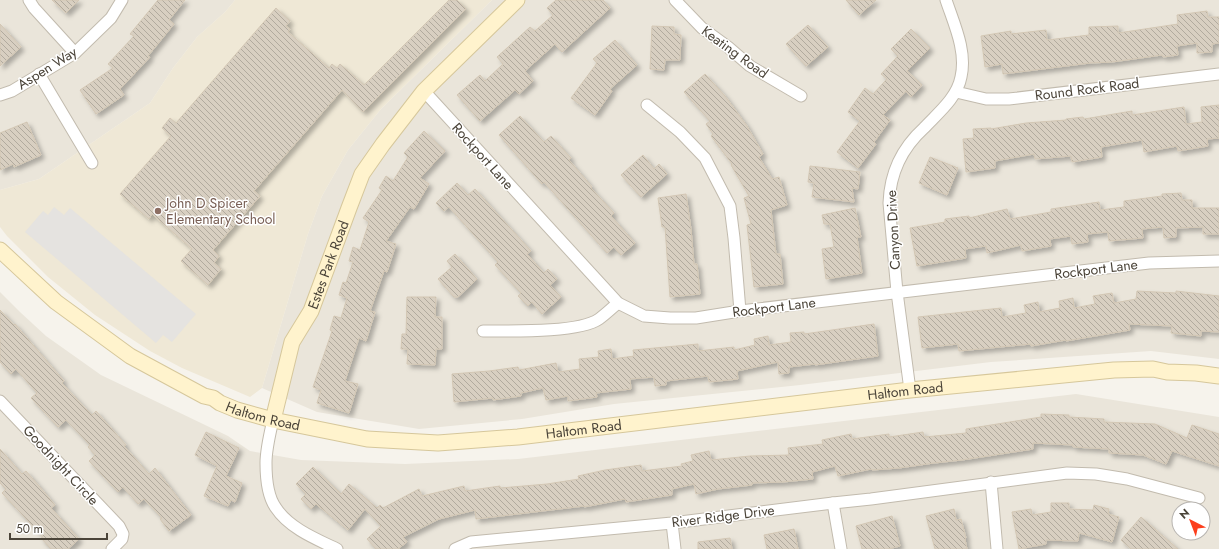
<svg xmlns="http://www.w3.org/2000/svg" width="1219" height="549" viewBox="0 0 1219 549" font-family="Jost,sans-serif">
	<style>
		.residential { fill: #eae5da; fill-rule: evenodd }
		.education { fill: #efe8d6 }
		.parking { fill: #e5e3e0 }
		.building { fill: url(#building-back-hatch); stroke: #d3c7b4; filter: url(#shadow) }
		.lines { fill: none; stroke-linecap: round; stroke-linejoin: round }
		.street-casing { stroke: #c2bbae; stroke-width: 13 }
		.secondary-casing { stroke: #d6c79b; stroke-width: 17 }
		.street { stroke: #fff; stroke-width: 11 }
		.secondary { stroke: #fff3cd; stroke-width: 15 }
		.education-dot { fill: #8d6e63; stroke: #fff; stroke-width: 1.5 }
		.labels { text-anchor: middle; stroke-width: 3; stroke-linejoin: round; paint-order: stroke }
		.street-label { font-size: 14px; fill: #4b4439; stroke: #fff }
		.education-label { font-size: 14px; fill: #785e54; stroke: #fff; text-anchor: start }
	</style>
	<defs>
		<pattern id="building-back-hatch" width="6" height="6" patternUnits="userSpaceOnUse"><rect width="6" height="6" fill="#d8cfc1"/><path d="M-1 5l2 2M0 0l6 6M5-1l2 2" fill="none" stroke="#b1aa9e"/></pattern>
		<filter id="shadow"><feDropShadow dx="3.5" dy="3.5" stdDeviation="2" flood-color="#0004"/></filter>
	</defs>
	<rect width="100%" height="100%" fill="#f6f3ec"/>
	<!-- residential -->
	<g class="residential">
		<path d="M0,0H235L225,12L197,37L173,68L150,103L39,179L0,190Z"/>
		<path d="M492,0H1219V359L1151,351L991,362L800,385L614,404L522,419L419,429L317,412L262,388L308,234L322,196L348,150L381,109Z"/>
		<path d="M0,292L20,312L46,336L101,375L228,436L250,451L301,460L405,464L518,459L1076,394L1219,417V549H0ZM1179,509H1203V533H1179Z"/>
	</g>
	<!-- education -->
	<path class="education" d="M235,0H492L381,109L348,150L322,196L308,234L262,388L250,397L182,368L150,351L95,315L48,277L7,236L0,227V190L39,179L150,103L173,68L197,37L225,12Z"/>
	<!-- parking -->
	<path class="parking" d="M54,207L64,215L70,208L196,314L172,342L163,335L156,343L25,232L43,211L48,215Z"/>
	<!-- building -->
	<g class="building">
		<path d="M52,0H79L66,13Z"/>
		<path d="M158,0H185L169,20L174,24L148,56L150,57L120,89L124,95L96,114L80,90L113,68L108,64L134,36L130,34Z"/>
		<path d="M449,0H457L466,9L363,112L342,90L254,191L260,196L213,250L219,256L214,263L221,269L208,285L181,261L192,249L152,214L149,219L120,194L171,136L162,128L170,118L176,123L276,8L290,21L286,26L290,29L288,32L329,68L332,64L337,68L340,64L364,85Z"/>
		<path d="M556,0H603L610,8L562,52L555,44L525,71L533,81L519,94L515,90L480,121L457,95L480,75L485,81L503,64L497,57L530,27L535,31L553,15L547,8Z"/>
		<path d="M846,0H876L859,15Z"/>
		<path d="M1207,11L1208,17H1219V43L1212,44V52L1197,53V43L1177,46L1178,55L1163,57L1162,55L1112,62L1090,63L1003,74L1002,64L985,67L981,36L1011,31V34L1046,30L1047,40L1089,35V27L1118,26V33L1178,24L1177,15Z"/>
		<path d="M0,24L21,47L0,66Z"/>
		<path d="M808,25L828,47L806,66L786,44Z"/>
		<path d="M652,26L674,27V34L681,35L680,60H665L664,70L650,69Z"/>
		<path d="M911,29L930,48L907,71L922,85L911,97L906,91L883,115L890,120L874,142L876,144L858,168L837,152L860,121L848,112L865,88L873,94L887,79L881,74L898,56L891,49Z"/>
		<path d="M615,40L637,65L610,89L612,91L595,115L571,98L597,63L593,59Z"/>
		<path d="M705,74L725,96L747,126L763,154L759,157L772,179L779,177L787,205L771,210L776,254H780L783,284L754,287L747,225L751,224L744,198L749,196L731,165L732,164L711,136L713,134L706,124L710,121L684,92Z"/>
		<path d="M1219,105V138L1207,139L1208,146L1178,151L1177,146L1144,152L1142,140L1101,147L1102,157L1072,162L1071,156L1035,159L1034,154L995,161V168L966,172L963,139L974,138L973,129L991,128V129L1026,123L1066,120V119L1083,117L1084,119L1132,111V115L1184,107L1186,124L1202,122L1201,107Z"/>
		<path d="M520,116L544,142L551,136L571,158L569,160L592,187L591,188L614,213L611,216L635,243L621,255L614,247L607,253L544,182L542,184L499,135Z"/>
		<path d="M27,122L41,155L14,167L13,164L0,170V133Z"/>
		<path d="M424,131L445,151L420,178L429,184L414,209L410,207L386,241L396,244L387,272L384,271L370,311L375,312L366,341L359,338L345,381L358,384L349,413L317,403L321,390L313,387L332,331L330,330L334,316L341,318L347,298L339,295L343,282L346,283L353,262L349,261L353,247L360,250L369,222L363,218L382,190L379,188L386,176L393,181L408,157L404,153Z"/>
		<path d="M643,155L654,169L659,164L667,174L641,197L621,175Z"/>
		<path d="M930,157L958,168L947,195L919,183Z"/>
		<path d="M810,166L860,172L858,189L852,188L854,202L812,197L814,183L808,182Z"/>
		<path d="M457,183L468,195L475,189L531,251L527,254L544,273L548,269L557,279L550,285L561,297L542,314L532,302L528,306L518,296L521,293L495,265L498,262L449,207L444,211L436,203Z"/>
		<path d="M1181,193L1182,200H1192V208H1219V234H1203V227L1176,228V237L1164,238L1163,227L1142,229L1143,238L1109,241L1108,232L1087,234L1088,242L1072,244L1071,236L1050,239L1051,246L1022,251L1021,245L987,253L986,246L965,249L966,258L917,266L910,228L945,222V219L969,216V218L1007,209L1010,219L1051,212V209L1099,202L1100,210L1124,207V201L1162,196V194Z"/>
		<path d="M686,194L691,229L694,264H697L700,294L670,297L665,227H662L658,198Z"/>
		<path d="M855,208L861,237H857L862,273L826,279L822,249L834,247L830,224H824L822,215Z"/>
		<path d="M455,254L477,279L458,297H454L438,279L452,267L447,261Z"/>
		<path d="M1137,291L1176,293V291L1219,296V332L1201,331V336L1171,333L1172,326L1129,324L1130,330L1066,341V340L1031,346V344L959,351L958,344L922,348L918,317L1001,308L1002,317L1026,313L1024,305L1038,302L1039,312L1060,308L1059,301L1073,298L1074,308L1095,304L1093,296L1112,293L1114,303L1136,299Z"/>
		<path d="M407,297H436L435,317H442V349H436L435,365L407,364L408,349H401L402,334H406Z"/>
		<path d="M0,310L14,325L15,324L64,381L62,383L86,409L92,415L96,411L126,445L124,446L149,474L155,468L191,515L169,531L160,519L162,518L144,499L138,504L123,487L118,492L89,461L95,455L88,447L90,445L66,420L58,427L31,398L37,393L16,369L11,374L0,362Z"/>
		<path d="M874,324L878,356L815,365V364L789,367V373L779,374L778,362L737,371L738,379L709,382L708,376L666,381V385L655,386L654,377L630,379L631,389L596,393L597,397L568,401V396L546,400L543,388L521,393V396L493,400V398L454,402L452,374L489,371L518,367L519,370L556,363L558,372L580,369L579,359L599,357L598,351L611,349L612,359L634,356L633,350L698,344V351L734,347V350L755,345L754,339L768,336L769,345L791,342L790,333L804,332V334Z"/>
		<path d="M1041,414L1069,415V417L1104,419V422L1155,424L1187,438L1192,425L1219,434V466L1172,451L1166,464L1143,455L1109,453V449L1073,447V445L1033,443V449L962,460L934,463L899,468L872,470L871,469L838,476L835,466L812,472L813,479L783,482L752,483V485L718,489L696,494L694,484L672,489V495L626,502L625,499L584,507V506L476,519L475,510L439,519L403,537L407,542L398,549H376L367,539L381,526L365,509L348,530L316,504L311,509L301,499L306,494L296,484L313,467L341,494L349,484L377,508L380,505L383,508L419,489L422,496L464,486L465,491L500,486V488L547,484L579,479L578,476L605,470L641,465L642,471L682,466L681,464L693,461L691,455L709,451L711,460L750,456L789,455L788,448L823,444L822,440L851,434L852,439L889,434V437L923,432L924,437L966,433V429L1041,417Z"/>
		<path d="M206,432L239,448L226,476L242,483L235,502L231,500L228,506L204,496L217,466L195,455Z"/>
		<path d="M0,449L22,474L26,471L39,486L55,505L51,508L79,539L68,549H51L41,538L43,537L2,493L6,489L0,483Z"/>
		<path d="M1051,503H1069V509L1093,510L1094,505L1109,509L1108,514L1119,517L1112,542L1079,533L1078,541L1046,540V544L1019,549L1012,512L1031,509L1032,515L1051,512Z"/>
		<path d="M954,509L956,520L961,519L966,538L965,539L967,549H935L926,516Z"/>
		<path d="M892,516L900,546L888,549H862L856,526Z"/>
		<path d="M1141,517L1178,549H1131L1121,540Z"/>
		<path d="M794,529L798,549H767L764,535Z"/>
		<path d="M730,538L732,549H698V542Z"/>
	</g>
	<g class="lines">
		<defs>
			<g id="street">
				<path d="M29,0L34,8L75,53"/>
				<path d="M675,0L702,28L728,47L750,66L801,96"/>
				<path d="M39,74L92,163"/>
				<path d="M424,91L618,303L644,316L670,318H696L740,311L1149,263L1219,261"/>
				<path d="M956,92L986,99H1009L1219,74"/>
				<path d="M0,95L12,91L75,53L111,18L122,0"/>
				<path d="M647,105L680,132L705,158L730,206L734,238L740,311"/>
				<path d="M483,331C510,331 579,333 599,319C606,314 612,308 618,303"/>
				<path d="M910,390L897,292L889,203C890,173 902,148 924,128C938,113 957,98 961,77C967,51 954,24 946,0"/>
				<path d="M0,401L119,526L123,534L122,539L112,549"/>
				<path d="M273,420C270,433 266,449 266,463C266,477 267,496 276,508C289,528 316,539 337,549"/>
				<path d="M991,482L997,549"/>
				<path d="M833,503L841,549"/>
				<path d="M672,523L675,549"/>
				<path d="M455,549L471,542L672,523L833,503L871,499L1067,473L1096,474L1127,479L1199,498"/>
			</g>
			<g id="secondary">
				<path id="s1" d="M0,250L56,302L130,356L204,396L213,398L220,403L237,410L273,420L367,439L438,443L518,437L910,390L1114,370L1153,369L1167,372L1196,373L1219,376"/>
				<path id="s2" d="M273,420L292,342L311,311L349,208L362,174L383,144L424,91L517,0"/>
			</g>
		</defs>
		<!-- street casing -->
		<use href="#street" class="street-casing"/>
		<!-- secondary casing -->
		<use href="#secondary" class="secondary-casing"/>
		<!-- street -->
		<use href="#street" class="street"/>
		<!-- secondary -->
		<use href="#secondary" class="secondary"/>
	</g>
	<!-- markers -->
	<circle class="education-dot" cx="158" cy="211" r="4"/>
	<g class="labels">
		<!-- street labels -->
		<g class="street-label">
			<text transform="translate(735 52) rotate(36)" y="5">Keating Road</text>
			<text transform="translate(47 68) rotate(-32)" y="5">Aspen Way</text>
			<text transform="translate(1087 89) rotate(-7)" y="5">Round Rock Road</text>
			<text transform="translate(483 156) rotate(48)" y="5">Rockport Lane</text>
			<text transform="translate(893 230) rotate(-93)" y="5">Canyon Drive</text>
			<text dy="5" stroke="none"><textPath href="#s2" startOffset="166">Estes Park Road</textPath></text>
			<text transform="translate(1096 269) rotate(-7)" y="5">Rockport Lane</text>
			<text transform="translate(774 307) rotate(-7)" y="5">Rockport Lane</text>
			<text dy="5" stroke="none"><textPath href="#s1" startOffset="963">Haltom Road</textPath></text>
			<text dy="5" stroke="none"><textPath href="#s1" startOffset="315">Haltom Road</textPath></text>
			<text dy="5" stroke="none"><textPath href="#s1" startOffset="639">Haltom Road</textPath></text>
			<text transform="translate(61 465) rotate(47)" y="5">Goodnight Circle</text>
			<text transform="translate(723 516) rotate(-7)" y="5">River Ridge Drive</text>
		</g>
		<!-- education labels -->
		<g class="education-label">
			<text x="166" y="208">John D Spicer<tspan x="166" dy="16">Elementary School</tspan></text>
		</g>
	</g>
	<!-- north arrow -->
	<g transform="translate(1191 521) rotate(318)"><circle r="19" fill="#ffffff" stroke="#b7b4b0"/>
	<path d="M0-3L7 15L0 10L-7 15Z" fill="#fc3f1d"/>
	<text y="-6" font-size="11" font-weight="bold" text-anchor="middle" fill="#4b4439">N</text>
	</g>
	<!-- scale -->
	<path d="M10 533v6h97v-6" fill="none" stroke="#4b4439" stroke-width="2"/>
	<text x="16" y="533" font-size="12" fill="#4b4439" stroke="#ffffff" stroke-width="3" paint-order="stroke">50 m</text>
</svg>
